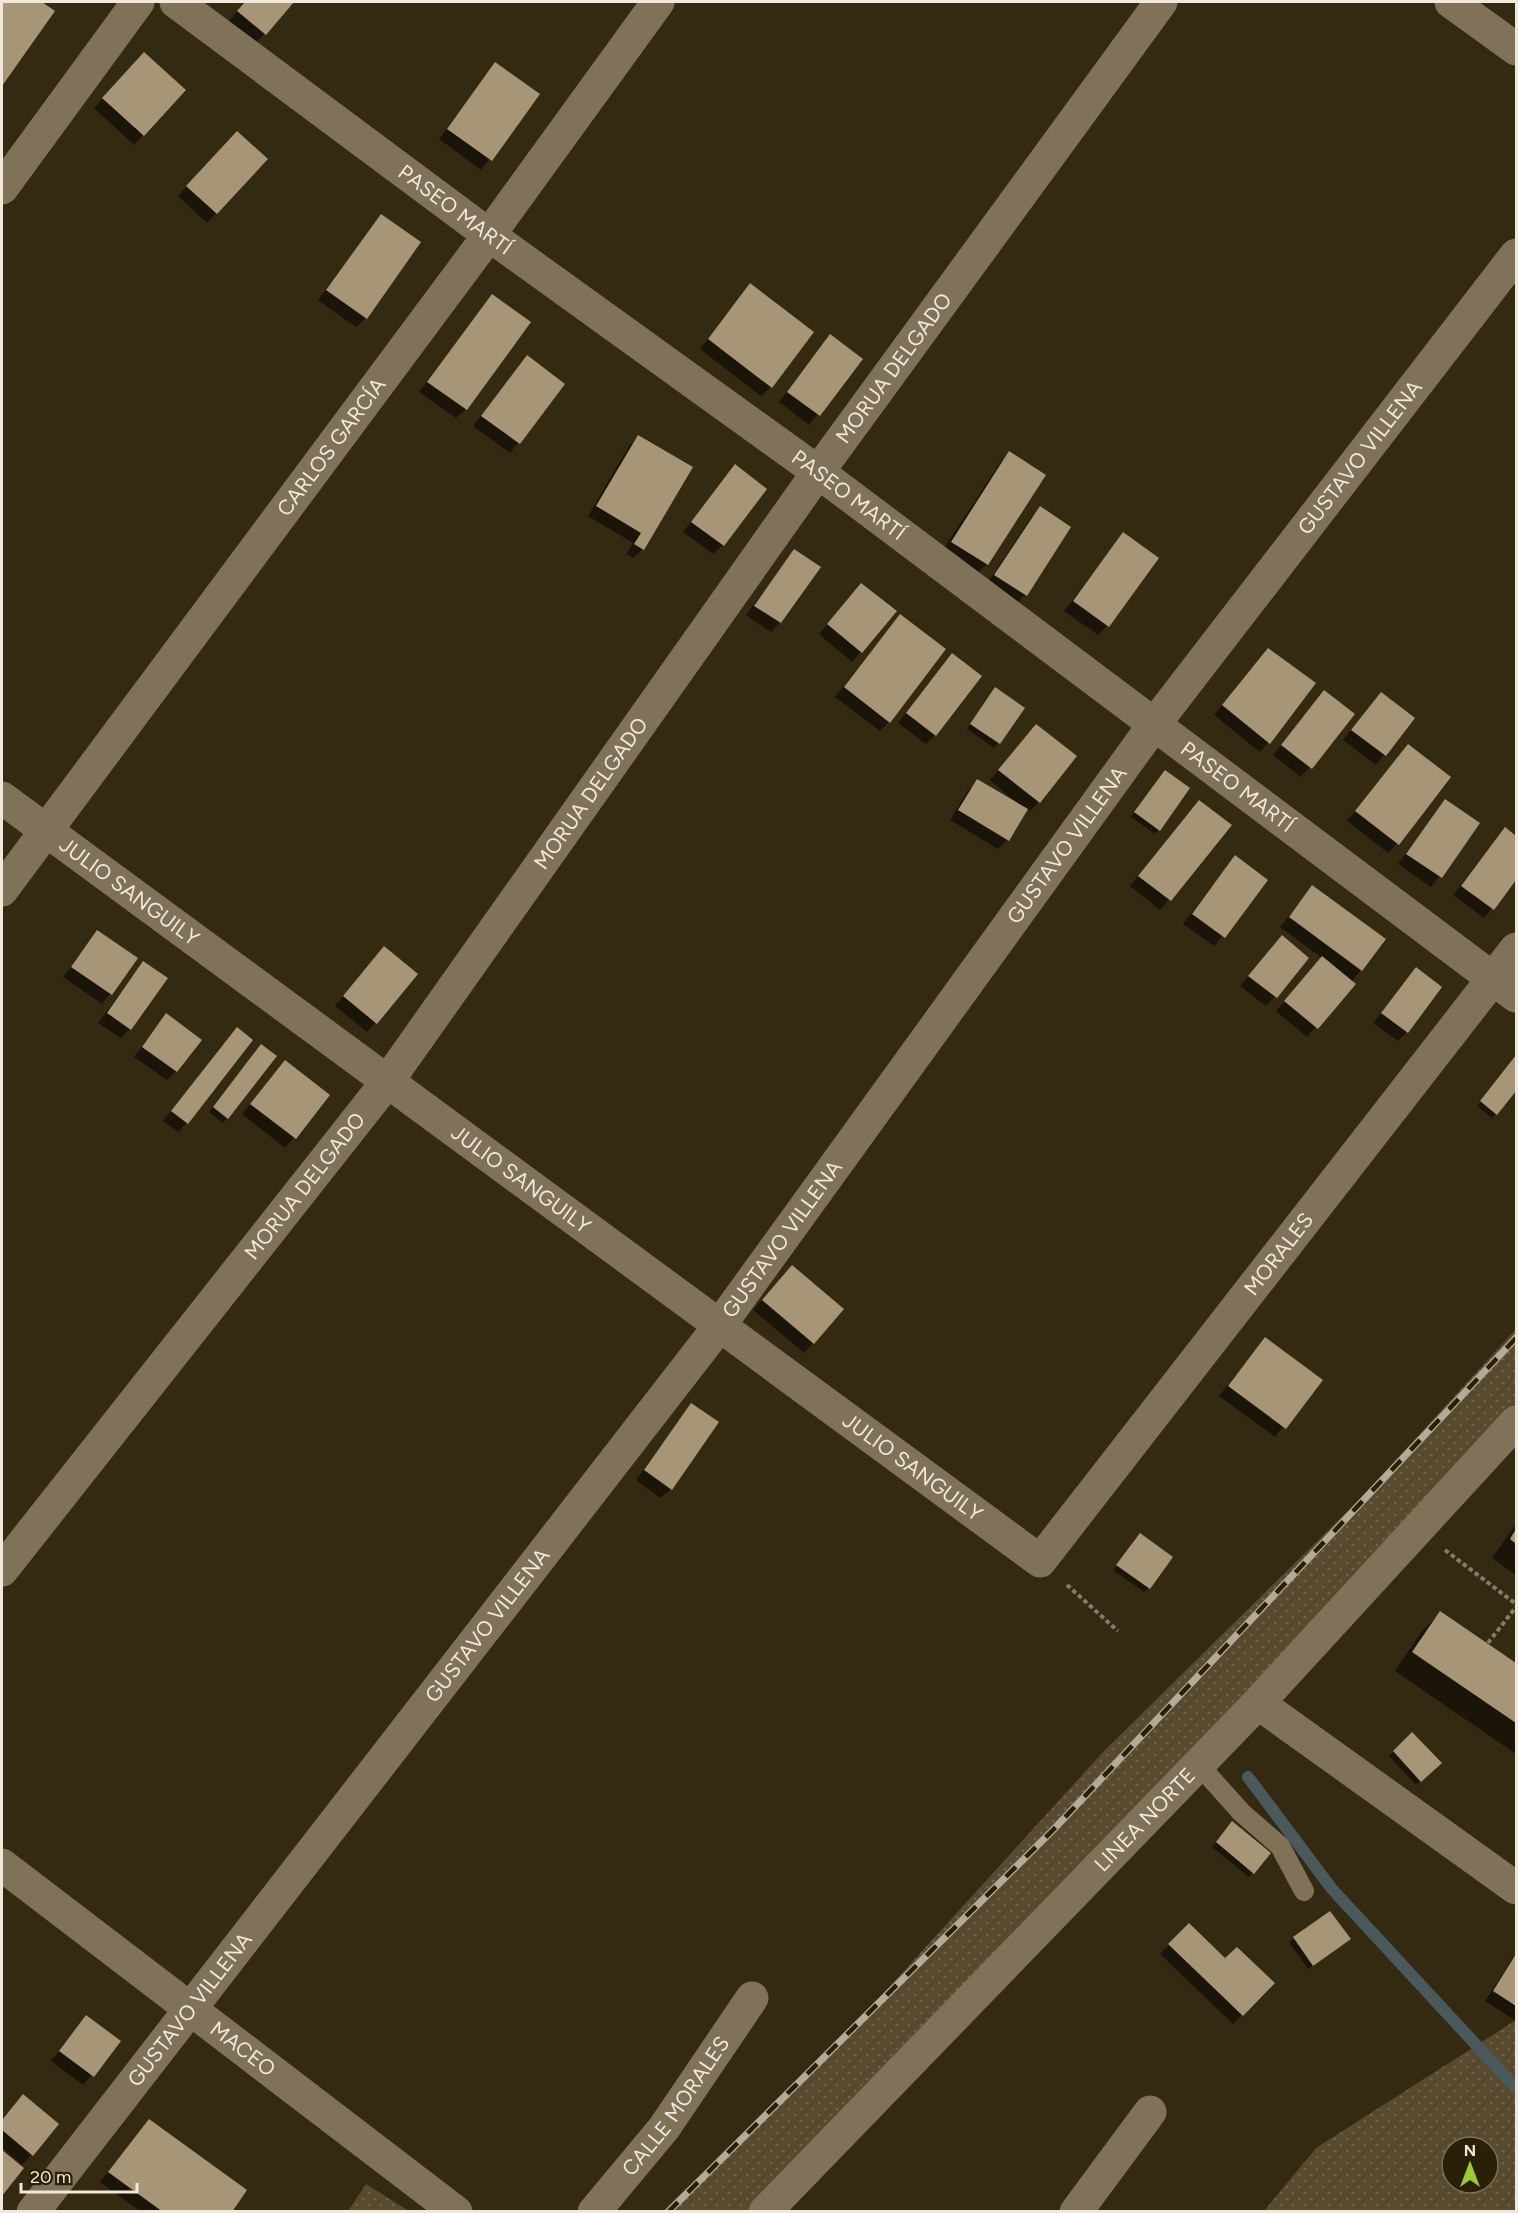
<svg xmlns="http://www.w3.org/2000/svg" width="1518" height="2213" viewBox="0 0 1518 2213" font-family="Figtree,sans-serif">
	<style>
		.grass { fill: url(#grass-dots); fill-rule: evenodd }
		.shadow { fill: #0007 }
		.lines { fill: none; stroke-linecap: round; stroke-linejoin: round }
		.stream { stroke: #49595c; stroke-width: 12 }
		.building { fill: #a69677 }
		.path { stroke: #857b67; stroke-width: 4; stroke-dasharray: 4.5 3; stroke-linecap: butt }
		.lane { stroke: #7f7258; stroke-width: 20 }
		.street { stroke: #7f7258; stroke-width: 33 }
		.secondary { stroke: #7f7258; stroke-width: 33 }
		.rail-casing { stroke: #b3aa99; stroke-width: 7 }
		.rail { stroke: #2a2007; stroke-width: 4.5; stroke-dasharray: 14; stroke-linecap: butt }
		.labels { text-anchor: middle; stroke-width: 6; stroke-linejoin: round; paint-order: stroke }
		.street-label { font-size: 21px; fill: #f0e8da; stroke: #2a2007 }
	</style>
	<defs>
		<pattern id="grass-dots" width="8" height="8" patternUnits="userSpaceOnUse" patternTransform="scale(1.5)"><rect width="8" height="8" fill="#574a2f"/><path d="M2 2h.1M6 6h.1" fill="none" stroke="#6f644d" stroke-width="1.8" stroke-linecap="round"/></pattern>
	</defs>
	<rect width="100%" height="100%" fill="#342911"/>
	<!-- grass -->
	<g class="grass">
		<path d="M1516,1329V1417L765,2211L662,2212L843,2038L1103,1752L1361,1498Z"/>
		<path d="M1516,2020V2211H1264L1316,2148ZM1452,2147H1488V2183H1452Z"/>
		<path d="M366,2184L409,2211H348Z"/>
	</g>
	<!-- shadow -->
	<g class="shadow">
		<path d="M2,2H39L53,11L2,84Z"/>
		<path d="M245,2H292L256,43L229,21Z"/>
		<path d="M135,63L143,135L134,145L94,108Z"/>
		<path d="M496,64L538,94L481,170L439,139Z"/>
		<path d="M228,142L216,213L207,223L178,196Z"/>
		<path d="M381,216L366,318L356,327L318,300Z"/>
		<path d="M750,285L771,387L761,396L700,349Z"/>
		<path d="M493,296L466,409L456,418L419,392Z"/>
		<path d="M831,336L861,359L809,425L779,402Z"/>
		<path d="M527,357L563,384L510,453L473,426Z"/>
		<path d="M639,437L643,549L633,558L626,554L633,543L588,516L629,446Z"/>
		<path d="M1009,453L1044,476L987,564L977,574L942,551L1000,463Z"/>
		<path d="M735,466L723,545L713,554L683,532Z"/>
		<path d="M1040,508L1069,527L1025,595L1016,604L986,585L1031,518Z"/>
		<path d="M1123,534L1107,626L1098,635L1064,611Z"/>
		<path d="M794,551L780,622L771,632L746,615Z"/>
		<path d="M861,585L895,612L852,662L819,634Z"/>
		<path d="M900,616L889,722L880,731L835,697Z"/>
		<path d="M1268,650L1314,683L1260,752L1214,715Z"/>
		<path d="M952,655L935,735L926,744L898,723Z"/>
		<path d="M1324,692L1353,714L1301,777L1273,755Z"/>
		<path d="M991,694L1023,708L994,748L967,729Z"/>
		<path d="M1381,694L1413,718L1376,765L1343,740Z"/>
		<path d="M1036,726L1039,802L1030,811L1026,808L1007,840L998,849L950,820L968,790L977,781L1019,805L990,780Z"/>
		<path d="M1408,746L1397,844L1388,853L1347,821Z"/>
		<path d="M1161,776L1159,830L1155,834L1131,817Z"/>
		<path d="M1445,801L1478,823L1431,887L1398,864Z"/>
		<path d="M1190,811L1230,826L1160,910L1130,886Z"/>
		<path d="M1505,829L1516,838V878L1484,918L1453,895Z"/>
		<path d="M1235,857L1266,880L1214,946L1183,924Z"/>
		<path d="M1313,887L1361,970L1307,1037L1276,1011L1322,958L1280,927Z"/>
		<path d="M97,932L136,959L102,1004L63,977Z"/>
		<path d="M1273,947L1307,959L1266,1006L1240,986Z"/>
		<path d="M375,958L416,975L367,1032L335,1006Z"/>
		<path d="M143,963L130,1029L121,1038L98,1023Z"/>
		<path d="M1416,969L1407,1032L1398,1041L1373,1023Z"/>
		<path d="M166,1015L176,1071L167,1080L134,1057Z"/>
		<path d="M228,1039L187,1123L178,1132L163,1121Z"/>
		<path d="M257,1050L274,1056L223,1123L209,1112Z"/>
		<path d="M1516,1056V1089L1492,1118L1477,1106Z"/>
		<path d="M285,1062L328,1095L285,1148L242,1114Z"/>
		<path d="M792,1267L842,1309L804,1353L753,1310Z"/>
		<path d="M1265,1339L1321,1380L1275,1437L1219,1396Z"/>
		<path d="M691,1405L671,1489L661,1498L636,1480Z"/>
		<path d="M1516,1524V1575L1492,1558Z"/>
		<path d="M1136,1539L1149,1588L1144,1592L1113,1570Z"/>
		<path d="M1441,1613L1516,1664V1754L1395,1671L1422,1631Z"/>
		<path d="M1412,1735L1440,1763L1416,1785L1389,1756Z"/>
		<path d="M1228,1828L1253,1873L1249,1877L1212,1847Z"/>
		<path d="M1330,1913L1345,1943L1308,1969L1289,1942Z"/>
		<path d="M1189,1925L1225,1960L1273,1983L1233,2024L1160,1954Z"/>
		<path d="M1516,1953V2021L1485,2001Z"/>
		<path d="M86,2017L119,2042L83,2085L51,2061Z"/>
		<path d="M14,2106L57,2124L22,2165L2,2147V2120Z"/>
		<path d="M149,2121L230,2212H141L100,2182Z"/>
		<path d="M2,2152L22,2168L2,2193Z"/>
	</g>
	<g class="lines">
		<!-- stream -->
		<path class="stream" d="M1248,1777L1332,1889L1516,2088"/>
	</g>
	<!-- building -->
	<g class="building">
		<path d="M2,2H42L55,11L2,86Z"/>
		<path d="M245,2H294L266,35L237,11Z"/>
		<path d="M144,52L186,90L144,136L102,98Z"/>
		<path d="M495,62L540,94L492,161L447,129Z"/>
		<path d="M237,131L268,159L217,214L186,186Z"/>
		<path d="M381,214L421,242L367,319L326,290Z"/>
		<path d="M750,283L814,332L772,388L708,339Z"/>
		<path d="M492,294L531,322L467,410L427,382Z"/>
		<path d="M830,334L863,359L820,416L787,392Z"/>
		<path d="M527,355L565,384L520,444L481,416Z"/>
		<path d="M638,435L693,467L644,550L634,544L641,533L596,506Z"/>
		<path d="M1009,451L1046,475L988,565L951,542Z"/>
		<path d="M735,464L767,489L724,546L691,522Z"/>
		<path d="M1040,506L1071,527L1027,596L994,575Z"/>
		<path d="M1123,532L1159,558L1109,627L1073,601Z"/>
		<path d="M794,549L821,567L781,623L754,606Z"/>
		<path d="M861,583L897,611L862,653L827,624Z"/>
		<path d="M900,614L946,649L890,723L844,687Z"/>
		<path d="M1268,648L1316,683L1270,744L1222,705Z"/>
		<path d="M952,653L982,676L936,736L906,713Z"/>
		<path d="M995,687L1025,708L1000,744L970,724Z"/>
		<path d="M1324,690L1355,714L1312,769L1281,745Z"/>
		<path d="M1381,692L1415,718L1386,756L1351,730Z"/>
		<path d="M1036,724L1077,756L1040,803L998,770Z"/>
		<path d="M1408,744L1451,777L1399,845L1355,811Z"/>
		<path d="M1165,770L1190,788L1160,831L1134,812Z"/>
		<path d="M977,779L1028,809L1009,841L958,810Z"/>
		<path d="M1445,799L1480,823L1442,878L1406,854Z"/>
		<path d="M1199,800L1232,825L1171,901L1138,876Z"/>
		<path d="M1505,827L1516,836V880L1494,910L1461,886Z"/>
		<path d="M1235,855L1268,880L1225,938L1192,914Z"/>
		<path d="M1312,885L1386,939L1362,971L1289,917Z"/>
		<path d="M97,930L138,958L112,995L71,967Z"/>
		<path d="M1282,935L1309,958L1277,998L1248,976Z"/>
		<path d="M384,946L418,974L377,1024L343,996Z"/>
		<path d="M1322,956L1356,984L1318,1029L1284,1001Z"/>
		<path d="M143,961L168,978L131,1030L107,1013Z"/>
		<path d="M1416,967L1442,987L1408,1033L1381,1013Z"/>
		<path d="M166,1013L202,1040L177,1072L142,1047Z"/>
		<path d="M237,1027L253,1040L188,1124L171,1111Z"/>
		<path d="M261,1044L277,1056L228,1119L213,1107Z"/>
		<path d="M1516,1055V1091L1497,1115L1480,1101Z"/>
		<path d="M285,1060L330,1095L296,1139L250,1104Z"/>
		<path d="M792,1265L844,1309L814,1344L762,1300Z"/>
		<path d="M1265,1337L1323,1380L1286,1429L1228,1386Z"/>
		<path d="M691,1403L719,1422L672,1490L644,1470Z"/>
		<path d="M1516,1529V1544L1510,1539Z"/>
		<path d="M1140,1533L1173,1557L1150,1589L1116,1565Z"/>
		<path d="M1440,1611L1516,1663V1723L1412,1652Z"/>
		<path d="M1412,1732L1442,1763L1421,1782L1393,1751Z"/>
		<path d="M1232,1821L1271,1853L1254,1874L1216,1842Z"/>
		<path d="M1330,1911L1351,1939L1313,1966L1293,1937Z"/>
		<path d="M1189,1923L1225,1958L1237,1947L1275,1983L1243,2016L1168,1944Z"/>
		<path d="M1516,1954V2006L1493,1991Z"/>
		<path d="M86,2015L121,2041L94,2077L59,2051Z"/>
		<path d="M23,2094L59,2124L33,2156L2,2130V2120Z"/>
		<path d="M149,2119L247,2190L232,2212H163L108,2172Z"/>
		<path d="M2,2150L24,2168L2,2196Z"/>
	</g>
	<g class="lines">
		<!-- path -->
		<g class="path">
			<path d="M1445,1550L1516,1604"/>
			<path d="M1067,1585L1118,1631"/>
			<path d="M1488,1643L1516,1607"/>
		</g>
		<!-- lane -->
		<path class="lane" d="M1198,1764L1242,1813L1280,1846L1304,1891"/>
		<!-- street -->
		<g class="street">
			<path d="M1451,2L1516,49"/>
			<path d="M2,188L138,2"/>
			<path id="s1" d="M1153,726L1516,255"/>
			<path id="s2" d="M2,798L1040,1561L1516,949"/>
			<path id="s3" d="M2,890L489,235L658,2"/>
			<path id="s4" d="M2,1570L387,1082L818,472L1161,2"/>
			<path d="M1258,1703L1516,1888"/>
			<path id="s5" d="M2,1865L456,2212"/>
			<path id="s6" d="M594,2212L664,2128L752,1998"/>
			<path id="s7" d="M765,2212L1258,1703L1516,1422"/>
			<path d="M1076,2212L1150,2112"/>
		</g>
		<!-- secondary -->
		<g class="secondary">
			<path id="s8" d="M176,2L489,235L818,472L1516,996"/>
			<path id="s9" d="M33,2212L720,1325L1153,726"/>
		</g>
		<defs>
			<path id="rail" d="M668,2212L1053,1830L1516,1338"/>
		</defs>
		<!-- rail casing -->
		<use href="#rail" class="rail-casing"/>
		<!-- rail -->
		<use href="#rail" class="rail"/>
	</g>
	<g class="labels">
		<!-- street labels -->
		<g class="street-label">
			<text dy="7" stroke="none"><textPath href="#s8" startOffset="348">PASEO MARTÍ</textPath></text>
			<text dy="7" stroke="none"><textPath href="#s4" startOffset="1497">MORUA DELGADO</textPath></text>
			<text dy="7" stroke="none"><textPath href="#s3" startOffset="552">CARLOS GARCÍA</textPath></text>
			<text dy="7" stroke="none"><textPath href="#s1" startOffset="339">GUSTAVO VILLENA</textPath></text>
			<text dy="7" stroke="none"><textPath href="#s8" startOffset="834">PASEO MARTÍ</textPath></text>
			<text dy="7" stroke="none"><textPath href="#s8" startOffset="1320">PASEO MARTÍ</textPath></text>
			<text dy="7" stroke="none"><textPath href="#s4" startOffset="975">MORUA DELGADO</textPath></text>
			<text dy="7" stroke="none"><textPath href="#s9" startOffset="1714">GUSTAVO VILLENA</textPath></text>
			<text dy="7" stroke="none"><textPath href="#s2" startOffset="158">JULIO SANGUILY</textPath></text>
			<text dy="7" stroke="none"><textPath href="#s2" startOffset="644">JULIO SANGUILY</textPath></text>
			<text dy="7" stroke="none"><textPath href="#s4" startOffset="489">MORUA DELGADO</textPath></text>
			<text dy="7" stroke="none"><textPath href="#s9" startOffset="1228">GUSTAVO VILLENA</textPath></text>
			<text dy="7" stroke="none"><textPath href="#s2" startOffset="1677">MORALES</textPath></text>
			<text dy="7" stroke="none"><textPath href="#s2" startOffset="1130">JULIO SANGUILY</textPath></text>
			<text dy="7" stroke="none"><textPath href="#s9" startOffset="742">GUSTAVO VILLENA</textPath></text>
			<text dy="7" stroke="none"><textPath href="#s7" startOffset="546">LINEA NORTE</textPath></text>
			<text dy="7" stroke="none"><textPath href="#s9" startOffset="256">GUSTAVO VILLENA</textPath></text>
			<text dy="7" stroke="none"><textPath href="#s5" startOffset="303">MACEO</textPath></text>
			<text dy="7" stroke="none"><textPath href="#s6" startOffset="134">CALLE MORALES</textPath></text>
		</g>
	</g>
	<!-- border -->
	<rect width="1518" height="2213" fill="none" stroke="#f0e8da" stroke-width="6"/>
	<!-- north arrow -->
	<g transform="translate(1470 2165)"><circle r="28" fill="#2a2007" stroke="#79705b" stroke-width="1.5"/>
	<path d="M0-4.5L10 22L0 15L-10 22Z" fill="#9dca30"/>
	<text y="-9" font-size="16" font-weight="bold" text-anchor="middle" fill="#f0e8da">N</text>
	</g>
	<!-- scale -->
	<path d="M21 2183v9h116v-9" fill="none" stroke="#f0e8da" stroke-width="3"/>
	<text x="30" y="2183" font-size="18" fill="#f0e8da" stroke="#2a2007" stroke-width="4.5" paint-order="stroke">20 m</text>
</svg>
